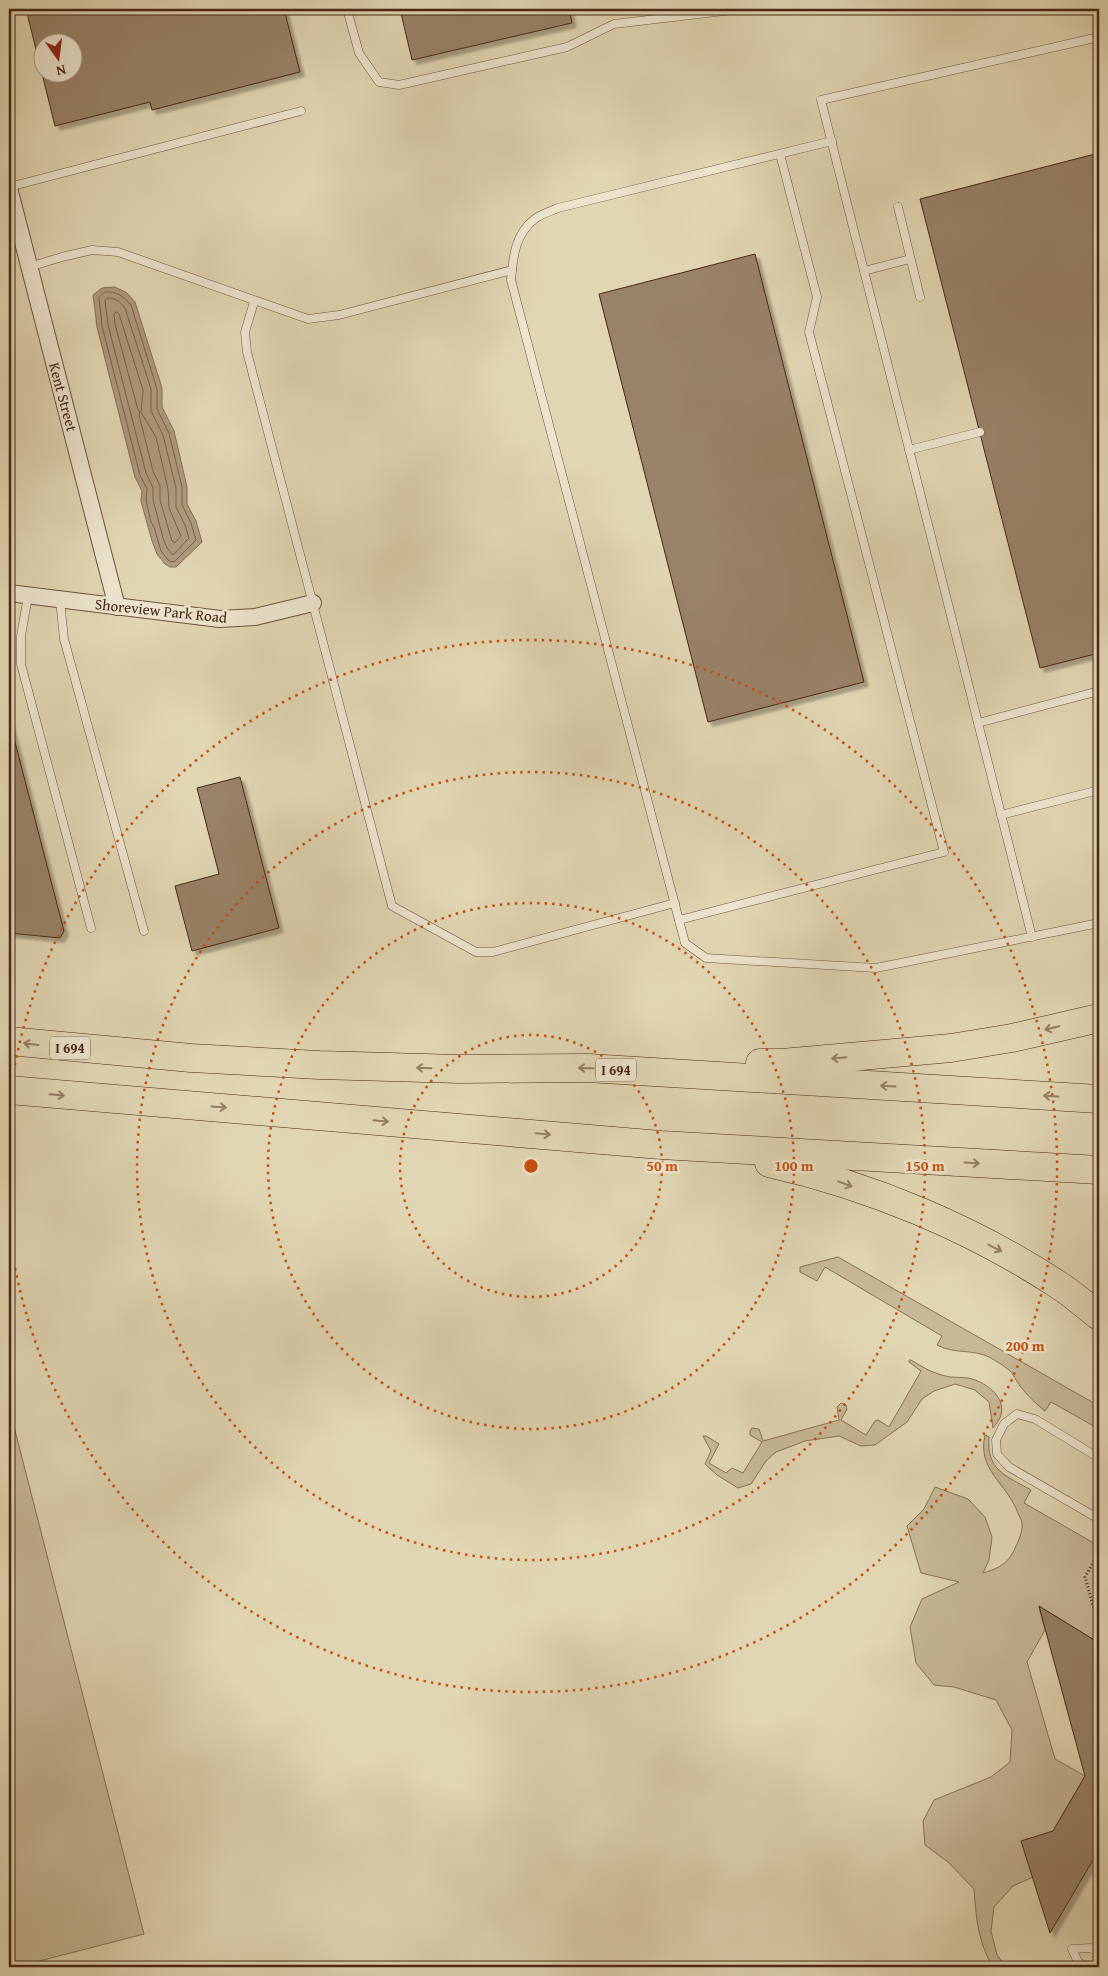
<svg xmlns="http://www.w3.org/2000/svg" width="1108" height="1976" viewBox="0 0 1108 1976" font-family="'Gentium Book Plus',serif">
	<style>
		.green { fill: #c7b898; stroke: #887057 }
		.water { fill: #ad9a7e; stroke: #856c54 }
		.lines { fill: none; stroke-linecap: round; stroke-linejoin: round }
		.shore { stroke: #7a604a; stroke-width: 1 }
		.building { fill: #988268; stroke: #482716; fill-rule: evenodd; filter: url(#shadow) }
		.lane-casing { stroke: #6e533d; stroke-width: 9 }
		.street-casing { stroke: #6e533d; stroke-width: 18 }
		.highway-casing { stroke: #482716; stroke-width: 29 }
		.path { stroke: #482716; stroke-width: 3; stroke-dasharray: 1 2.5; stroke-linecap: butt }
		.lane { stroke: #ece4ce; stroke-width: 8 }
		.street { stroke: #ece4ce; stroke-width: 16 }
		.highway { stroke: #e1d6b3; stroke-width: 28 }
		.oneway { stroke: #947e64 }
		.ring { fill: none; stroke: #c84f0e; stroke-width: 2.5; stroke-dasharray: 2.5 5 }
		.labels { text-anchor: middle; stroke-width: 5; stroke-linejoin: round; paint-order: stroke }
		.shield { fill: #ece4ce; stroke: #79604d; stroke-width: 1 }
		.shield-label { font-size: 14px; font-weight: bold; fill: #482716 }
		.street-label { font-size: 15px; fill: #482716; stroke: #ece4ce }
		.centre { fill: #c84f0e; stroke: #ece4ce; stroke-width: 2.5 }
		.ring-label { font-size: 15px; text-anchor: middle; font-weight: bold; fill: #c84f0e; stroke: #ece4ce; stroke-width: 5; stroke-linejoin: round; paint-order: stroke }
	</style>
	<defs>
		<filter id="shadow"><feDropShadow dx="4.5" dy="4.5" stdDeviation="1" flood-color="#0004"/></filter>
	</defs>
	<rect width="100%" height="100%" fill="#e1d6b3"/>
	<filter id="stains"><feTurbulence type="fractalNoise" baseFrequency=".004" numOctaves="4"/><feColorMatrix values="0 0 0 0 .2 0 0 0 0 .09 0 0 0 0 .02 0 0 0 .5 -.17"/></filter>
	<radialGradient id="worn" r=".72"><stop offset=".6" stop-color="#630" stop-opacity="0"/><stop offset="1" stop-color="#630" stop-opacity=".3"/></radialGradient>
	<!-- green -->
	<g class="green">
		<path d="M838,1257L1099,1406V1429L1051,1402L1045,1411C1036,1404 1027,1395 1020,1386C1016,1381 1014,1374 1009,1370C1003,1365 996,1361 989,1357C973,1349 953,1354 937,1345L942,1336L825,1267L817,1281L800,1272V1267Z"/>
		<path d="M911,1360C921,1366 930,1372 942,1375C950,1378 960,1377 968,1378C984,1381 1006,1396 1001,1415C1000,1419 996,1424 993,1428L989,1402L975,1390L955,1384L934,1391L922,1399L907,1422L875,1445L861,1446L839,1436L805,1441L776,1452L766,1461L751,1484L738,1488L717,1475L705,1464L711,1451L703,1436H706L719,1444L709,1463L726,1473L732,1468L743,1473L762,1442L750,1435V1431L752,1428L759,1429L763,1441L839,1420L837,1407L841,1403L846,1405L847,1409L841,1420L866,1435L875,1421L878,1420L889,1427L921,1371L909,1362V1360Z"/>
		<path d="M9,1407L144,1934L16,1967H9Z"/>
		<path d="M985,1435L989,1437C986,1470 1006,1476 1031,1490L1024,1503L1099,1546V1643L1039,1607L1045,1630L1027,1662L1055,1759L1085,1776L1033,1877L1013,1886L994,1907L991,1931L997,1955L1006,1967H993C978,1943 976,1917 974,1889L948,1862L925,1845L923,1821L934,1800L991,1777L1010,1762L1012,1730L996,1700L954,1687L934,1685L916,1663L910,1627L922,1599L959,1582L921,1573L907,1526L924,1509L935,1487L968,1499L985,1517L992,1537L989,1560L983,1573C1000,1568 1009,1563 1016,1546C1019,1540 1023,1530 1022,1523C1022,1520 1019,1516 1018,1513C1006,1482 977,1470 985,1435Z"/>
	</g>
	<!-- water -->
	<path class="water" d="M115,287L127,293L135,302L162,388V407L174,431L187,487V504L196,521L202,542L176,567H170L165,564L157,554L152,541L141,501L142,491L135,477L97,327L93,295L102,288Z"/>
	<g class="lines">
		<!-- shore -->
		<g class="shore">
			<path d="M105,292C117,291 123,296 131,305L157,389V409L169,433L182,487V505L191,523L196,540L174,562L169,561L161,551L154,527L151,522L146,500L147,489L140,475L102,326L99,298Z"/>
			<path d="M108,298C116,298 120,302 125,308L151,389V411L163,435L176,488V507L185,525L189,538L173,555L167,548L163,538L153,500V488L146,473L108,325L105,301Z"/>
			<path d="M117,312L119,314L143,390L141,412L156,437L168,489L169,508L181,536L175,543L172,541L160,500V486L153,471L139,415L140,412L138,410L115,324L114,314Z"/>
		</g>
	</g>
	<!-- building -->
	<g class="building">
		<path d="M26,9H284L300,72L152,110L150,102L55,126ZM42,42H72V72H42Z"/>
		<path d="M400,9H569L572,23L412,60Z"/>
		<path d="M1099,153V653L1040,668L920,199Z"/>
		<path d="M755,254L864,682L708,722L599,294Z"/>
		<path d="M9,719L64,931L60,938L9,933Z"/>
		<path d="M240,777L279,928L192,951L175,886L219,874L197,788Z"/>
		<path d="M1039,1606L1099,1643V1850L1050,1933L1021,1841L1053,1831L1085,1776Z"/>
	</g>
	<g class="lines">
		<defs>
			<g id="lane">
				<path d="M347,9L359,53L379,82L399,85L567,47L614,24L741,9"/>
				<path d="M832,141L558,208C551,211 542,214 536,218C515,233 513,257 511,280L685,943L706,958L876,968L1099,923"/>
				<path d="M9,187L301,111"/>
				<path d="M898,207L920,297"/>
				<path d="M29,267L62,257L92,250L118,252L308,319L339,315L512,270"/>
				<path d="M864,271L910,259"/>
				<path d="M254,302L245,332L247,352L392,906L476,952H493L675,903"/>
				<path d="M909,450L980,432"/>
				<path d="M28,596L21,636V664L91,928"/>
				<path d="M60,600L64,639L144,931"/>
				<path d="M978,723L1099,691"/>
				<path d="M1001,815L1099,790"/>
				<path d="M679,920L944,852L809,332L817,297L780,154"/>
				<path d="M1032,937L821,100L1099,37"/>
				<path d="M1099,1458L1035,1419L1017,1414L1004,1424L996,1440L997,1454L1009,1467L1099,1519"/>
				<path d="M1088,1967L1078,1962L1072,1949L1091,1948L1099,1953"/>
			</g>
			<g id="street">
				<path d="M9,188L117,607"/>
				<path d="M9,593L220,619L255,617L313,603"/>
			</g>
			<g id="highway">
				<path d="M9,1041L191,1058L319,1065L460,1069L588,1068L1099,1099"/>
				<path d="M760,1063H782L951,1048L1012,1038L1099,1018"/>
				<path d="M9,1090L661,1145L1099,1170"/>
				<path d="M769,1163C871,1186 972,1228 1060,1286C1074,1295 1086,1306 1099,1316"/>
			</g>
		</defs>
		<!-- lane casing -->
		<use href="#lane" class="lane-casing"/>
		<!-- street casing -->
		<use href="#street" class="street-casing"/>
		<!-- highway casing -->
		<use href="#highway" class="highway-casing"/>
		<!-- path -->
		<path class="path" d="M1099,1552L1085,1577L1099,1627"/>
		<!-- lane -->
		<use href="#lane" class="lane"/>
		<!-- street -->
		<use href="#street" class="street"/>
		<!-- highway -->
		<use href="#highway" class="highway"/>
	</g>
	<!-- one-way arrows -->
	<defs><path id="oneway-shaft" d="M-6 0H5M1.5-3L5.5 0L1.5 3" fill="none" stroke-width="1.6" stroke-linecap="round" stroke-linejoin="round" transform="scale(1.25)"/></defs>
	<g class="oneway">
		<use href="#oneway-shaft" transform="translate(1052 1028) rotate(166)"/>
		<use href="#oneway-shaft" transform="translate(31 1044) rotate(-173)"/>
		<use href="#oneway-shaft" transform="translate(839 1058) rotate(175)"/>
		<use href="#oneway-shaft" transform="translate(424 1068) rotate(-178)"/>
		<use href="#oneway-shaft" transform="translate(586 1068) rotate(-179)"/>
		<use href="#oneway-shaft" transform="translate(888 1086) rotate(-177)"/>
		<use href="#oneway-shaft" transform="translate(57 1095) rotate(5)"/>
		<use href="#oneway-shaft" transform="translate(1051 1096) rotate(-177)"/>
		<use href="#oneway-shaft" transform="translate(219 1107) rotate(4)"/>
		<use href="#oneway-shaft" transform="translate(381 1121) rotate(5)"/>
		<use href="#oneway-shaft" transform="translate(543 1134) rotate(5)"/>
		<use href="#oneway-shaft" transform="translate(972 1163) rotate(3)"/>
		<use href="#oneway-shaft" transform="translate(845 1184) rotate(20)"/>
		<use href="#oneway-shaft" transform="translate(995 1248) rotate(27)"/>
	</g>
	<!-- distance rings -->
	<g class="ring">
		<circle cx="531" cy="1166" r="131"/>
		<circle cx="531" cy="1166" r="263"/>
		<circle cx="531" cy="1166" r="394"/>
		<path d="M9 1102A526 526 0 1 1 9 1230"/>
	</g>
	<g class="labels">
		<!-- shield labels -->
		<g class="shield">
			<rect x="50" y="1036.5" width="40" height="23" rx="4"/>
			<rect x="596" y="1058.5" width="40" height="23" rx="4"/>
		</g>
		<g class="shield-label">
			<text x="70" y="1053">I 694</text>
			<text x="616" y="1075">I 694</text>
		</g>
		<!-- street labels -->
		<g class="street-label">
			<text transform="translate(63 397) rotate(75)" y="5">Kent Street</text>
			<text transform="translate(161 611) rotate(6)" y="5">Shoreview Park Road</text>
		</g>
	</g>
	<circle cx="531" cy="1166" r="8" class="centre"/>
	<g class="ring-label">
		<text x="662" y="1171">50 m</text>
		<text x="794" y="1171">100 m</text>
		<text x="925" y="1171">150 m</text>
		<text x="1025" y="1351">200 m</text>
	</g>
	<!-- margin -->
	<rect width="1108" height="1976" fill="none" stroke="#e1d6b3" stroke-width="30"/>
	<rect x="10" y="10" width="1088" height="1956" fill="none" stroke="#482716" stroke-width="2.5"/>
	<rect x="15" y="15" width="1078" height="1946" fill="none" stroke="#482716"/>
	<!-- north arrow -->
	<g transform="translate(58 58) rotate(166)"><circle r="24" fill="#ece4ce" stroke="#aa9884"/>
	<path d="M0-4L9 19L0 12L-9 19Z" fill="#8f2418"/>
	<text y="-8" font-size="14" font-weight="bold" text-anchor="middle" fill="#482716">N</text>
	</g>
	<rect width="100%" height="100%" filter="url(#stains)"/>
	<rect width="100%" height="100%" fill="url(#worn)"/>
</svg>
